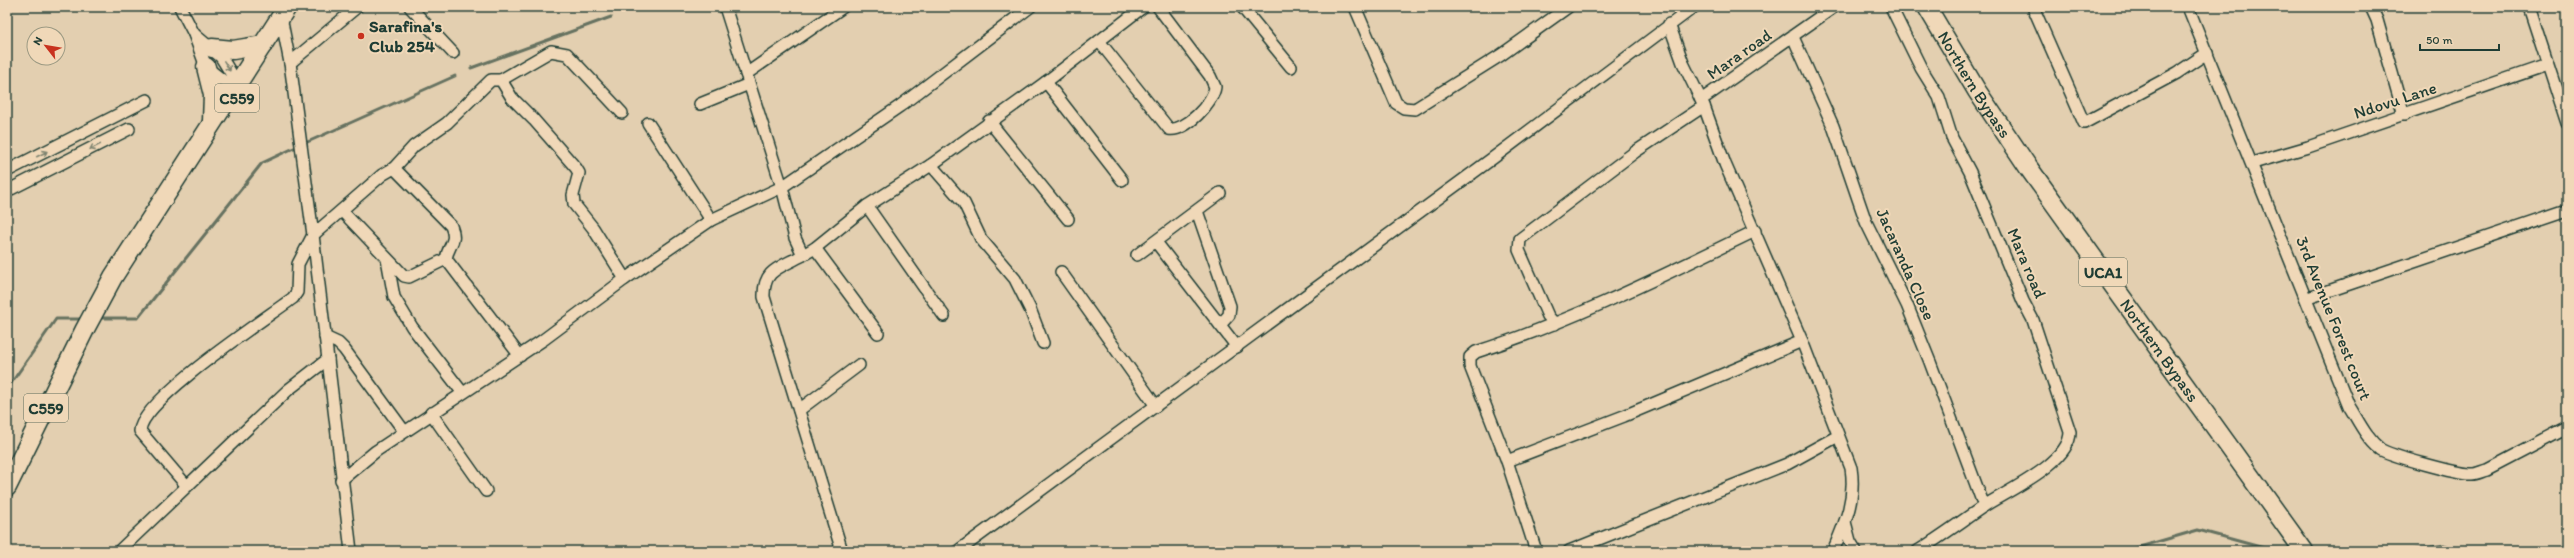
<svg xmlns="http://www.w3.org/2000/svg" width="2574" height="558" viewBox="0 0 2574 558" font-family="Itim,sans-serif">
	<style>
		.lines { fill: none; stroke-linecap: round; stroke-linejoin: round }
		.stream { stroke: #667261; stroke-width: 3 }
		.minor-casing { stroke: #1f3d34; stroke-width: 14 }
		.primary-casing { stroke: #1f3d34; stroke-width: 21 }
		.minor { stroke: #f0d8b8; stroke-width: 11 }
		.primary { stroke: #f0d8b8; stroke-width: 18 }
		.oneway { stroke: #7d836f }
		.poi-dot { fill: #c8321e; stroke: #f0d8b8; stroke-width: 1.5 }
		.labels { text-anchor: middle; stroke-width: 4; stroke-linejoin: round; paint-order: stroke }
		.shield { fill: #f0d8b8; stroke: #5e6c5c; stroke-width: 1 }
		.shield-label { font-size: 16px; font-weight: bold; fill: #1f3d34 }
		.poi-label { font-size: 17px; font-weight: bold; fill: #1f3d34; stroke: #f0d8b8; text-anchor: start }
		.street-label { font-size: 17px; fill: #1f3d34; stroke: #f0d8b8 }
	</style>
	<rect width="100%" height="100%" fill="#e3cfb0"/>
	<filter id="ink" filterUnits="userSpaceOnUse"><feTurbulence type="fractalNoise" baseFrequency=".025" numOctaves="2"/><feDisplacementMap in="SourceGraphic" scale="8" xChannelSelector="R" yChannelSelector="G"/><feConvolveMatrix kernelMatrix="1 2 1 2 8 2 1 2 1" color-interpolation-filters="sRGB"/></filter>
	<g filter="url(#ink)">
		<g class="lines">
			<!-- stream -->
			<g class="stream">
				<path d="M626,11L634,7"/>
				<path d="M471,68L611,17"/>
				<path d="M303,144L455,76"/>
				<path d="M98,318H138L262,163L298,146"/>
				<path d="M7,389L56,319H84"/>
				<path d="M2126,551L2198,530L2264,548L2295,550"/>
				<path d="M2411,551L2444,545L2454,551"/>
			</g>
			<defs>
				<g id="minor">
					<path d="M180,7L194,34L206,67L234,89"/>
					<path d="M410,7L453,53"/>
					<path d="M725,7L782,187L795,238L803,255C780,268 763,269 764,297L842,551"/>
					<path d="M1242,7L1291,67"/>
					<path d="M1355,7L1396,103L1404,108L1415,109L1501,55L1568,7"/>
					<path d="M1891,7L1921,68L1939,97L1952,138L1970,172L2023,301L2033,320L2070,432C2070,463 2007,491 1984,506C1962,521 1940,537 1918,551"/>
					<path d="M2033,7L2084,123L2177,73L2207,53"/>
					<path d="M2188,7L2349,406C2358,420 2366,438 2380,449C2388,455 2461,475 2472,474C2477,474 2482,471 2487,470L2567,428"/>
					<path d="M2371,7L2377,20L2404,115"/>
					<path d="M2529,7L2567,123"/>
					<path d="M281,17L290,63L313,235L351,551"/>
					<path d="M1669,24L1683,63L1704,106L1725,164L1802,341L1851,468C1856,499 1845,523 1833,551"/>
					<path d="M194,34L221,57L237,83"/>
					<path d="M1793,37L1833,126L1866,222L1907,305L1930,362L1984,506"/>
					<path d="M1099,41L1169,129C1185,132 1213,103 1215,87L1210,76L1158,7"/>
					<path d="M290,63L357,7"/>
					<path d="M746,74L843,7"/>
					<path d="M501,80L551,51L567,54L622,113"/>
					<path d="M1046,82L1122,180"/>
					<path d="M1701,100L1834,7"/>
					<path d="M700,104L749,84"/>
					<path d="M989,121L1068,219"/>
					<path d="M648,123L711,220"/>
					<path d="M2253,163L2308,147L2547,65"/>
					<path d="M931,165L964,203L981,239L1015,279L1030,309L1043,343"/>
					<path d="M394,168L414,146L447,123L491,80H501L512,98L534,120L576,168L579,173L573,195L574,204L593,228L625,279"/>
					<path d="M7,171L147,100"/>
					<path d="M7,191L129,129"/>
					<path d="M867,206L944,316"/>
					<path d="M342,211L404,276L409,277L446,259"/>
					<path d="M1197,211L1230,306L1229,315L1220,325"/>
					<path d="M1156,242L1237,347"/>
					<path d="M815,248L878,333"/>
					<path d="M803,255L815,248L867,206L931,165L1046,82L1143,7"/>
					<path d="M1137,255L1220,193"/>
					<path d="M387,259L394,297L412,327L462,392"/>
					<path d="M1061,272L1156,406"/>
					<path d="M2308,298L2567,210"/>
					<path d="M1555,324L1548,316L1519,250L1520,239L1635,152L1704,106"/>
					<path d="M325,337L338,343L344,349L404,431"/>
					<path d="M799,410L859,365"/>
					<path d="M431,413L486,491"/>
					<path d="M1507,461L1624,416L1802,341"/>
					<path d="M341,480L376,451L543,340L625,279L711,220L782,187L900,106L1030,7"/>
					<path d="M186,485L140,431C141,400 265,319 293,298L297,292L298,264L313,235L382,175L394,168L451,226C458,243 448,244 446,259L520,356"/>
					<path d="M1845,522L1850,541L1856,551"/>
					<path d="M119,551L288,390L328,359"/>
					<path d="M958,551L1493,158L1694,7"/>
					<path d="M1536,551L1507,461L1470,366V357L1476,352C1573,321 1664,275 1755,231"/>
					<path d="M1569,551L1787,464L1838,436"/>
				</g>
				<g id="primary">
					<path id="s1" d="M1927,7L1977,91L2028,167L2304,551"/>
					<path d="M212,48L233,50L263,45"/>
					<path d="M206,67L213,95L212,121"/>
					<path d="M7,487L85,329L113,277L287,7"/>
				</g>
			</defs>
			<!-- minor casing -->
			<use href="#minor" class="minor-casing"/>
			<!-- primary casing -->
			<use href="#primary" class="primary-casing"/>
			<!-- minor -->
			<use href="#minor" class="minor"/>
			<!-- primary -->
			<use href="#primary" class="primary"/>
		</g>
		<!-- one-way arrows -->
		<defs><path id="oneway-shaft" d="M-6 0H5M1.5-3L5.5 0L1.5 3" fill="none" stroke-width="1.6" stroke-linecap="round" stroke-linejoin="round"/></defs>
		<g class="oneway">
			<use href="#oneway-shaft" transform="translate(227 66) rotate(58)"/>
			<use href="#oneway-shaft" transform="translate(95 147) rotate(153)"/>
			<use href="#oneway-shaft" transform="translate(42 154) rotate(-27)"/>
		</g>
	</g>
	<!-- markers -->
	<circle class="poi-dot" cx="361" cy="36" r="4"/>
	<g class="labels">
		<!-- shield labels -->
		<g class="shield">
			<rect x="215" y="84" width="44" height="28" rx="3"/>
			<rect x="2079" y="258" width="48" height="28" rx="3"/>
			<rect x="24" y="394" width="44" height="28" rx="3"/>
		</g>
		<g class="shield-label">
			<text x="237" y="104">C559</text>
			<text x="2103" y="278">UCA1</text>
			<text x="46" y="414">C559</text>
		</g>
		<!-- poi labels -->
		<g class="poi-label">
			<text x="369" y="32">Sarafina's<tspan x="369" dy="20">Club 254</tspan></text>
		</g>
		<!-- street labels -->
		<g class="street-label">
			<text transform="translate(1739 54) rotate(-35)" y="6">Mara road</text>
			<text dy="6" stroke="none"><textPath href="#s1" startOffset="91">Northern Bypass</textPath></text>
			<text transform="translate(2395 100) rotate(-18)" y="6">Ndovu Lane</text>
			<text transform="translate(2027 263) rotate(67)" y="6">Mara road</text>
			<text transform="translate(1906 264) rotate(66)" y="6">Jacaranda Close</text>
			<text transform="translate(2334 318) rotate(68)" y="6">3rd Avenue Forest court</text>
			<text dy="6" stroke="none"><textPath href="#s1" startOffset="415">Northern Bypass</textPath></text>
		</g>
	</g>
	<!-- margin -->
	<rect width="2574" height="558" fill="none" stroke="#f0d8b8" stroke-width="24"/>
	<rect x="12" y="12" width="2550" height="534" fill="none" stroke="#1f3d34" stroke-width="1.5" filter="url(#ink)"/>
	<!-- north arrow -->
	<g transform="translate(46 46) rotate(301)"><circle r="19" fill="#f0d8b8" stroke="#9c9a83"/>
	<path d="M0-3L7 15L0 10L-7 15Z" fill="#c8321e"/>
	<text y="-6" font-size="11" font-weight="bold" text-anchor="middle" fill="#1f3d34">N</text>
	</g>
	<!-- scale -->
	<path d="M2420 44v6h79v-6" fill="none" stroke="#1f3d34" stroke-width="2"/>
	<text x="2426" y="44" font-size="12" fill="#1f3d34" stroke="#f0d8b8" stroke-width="3" paint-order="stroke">50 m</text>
</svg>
